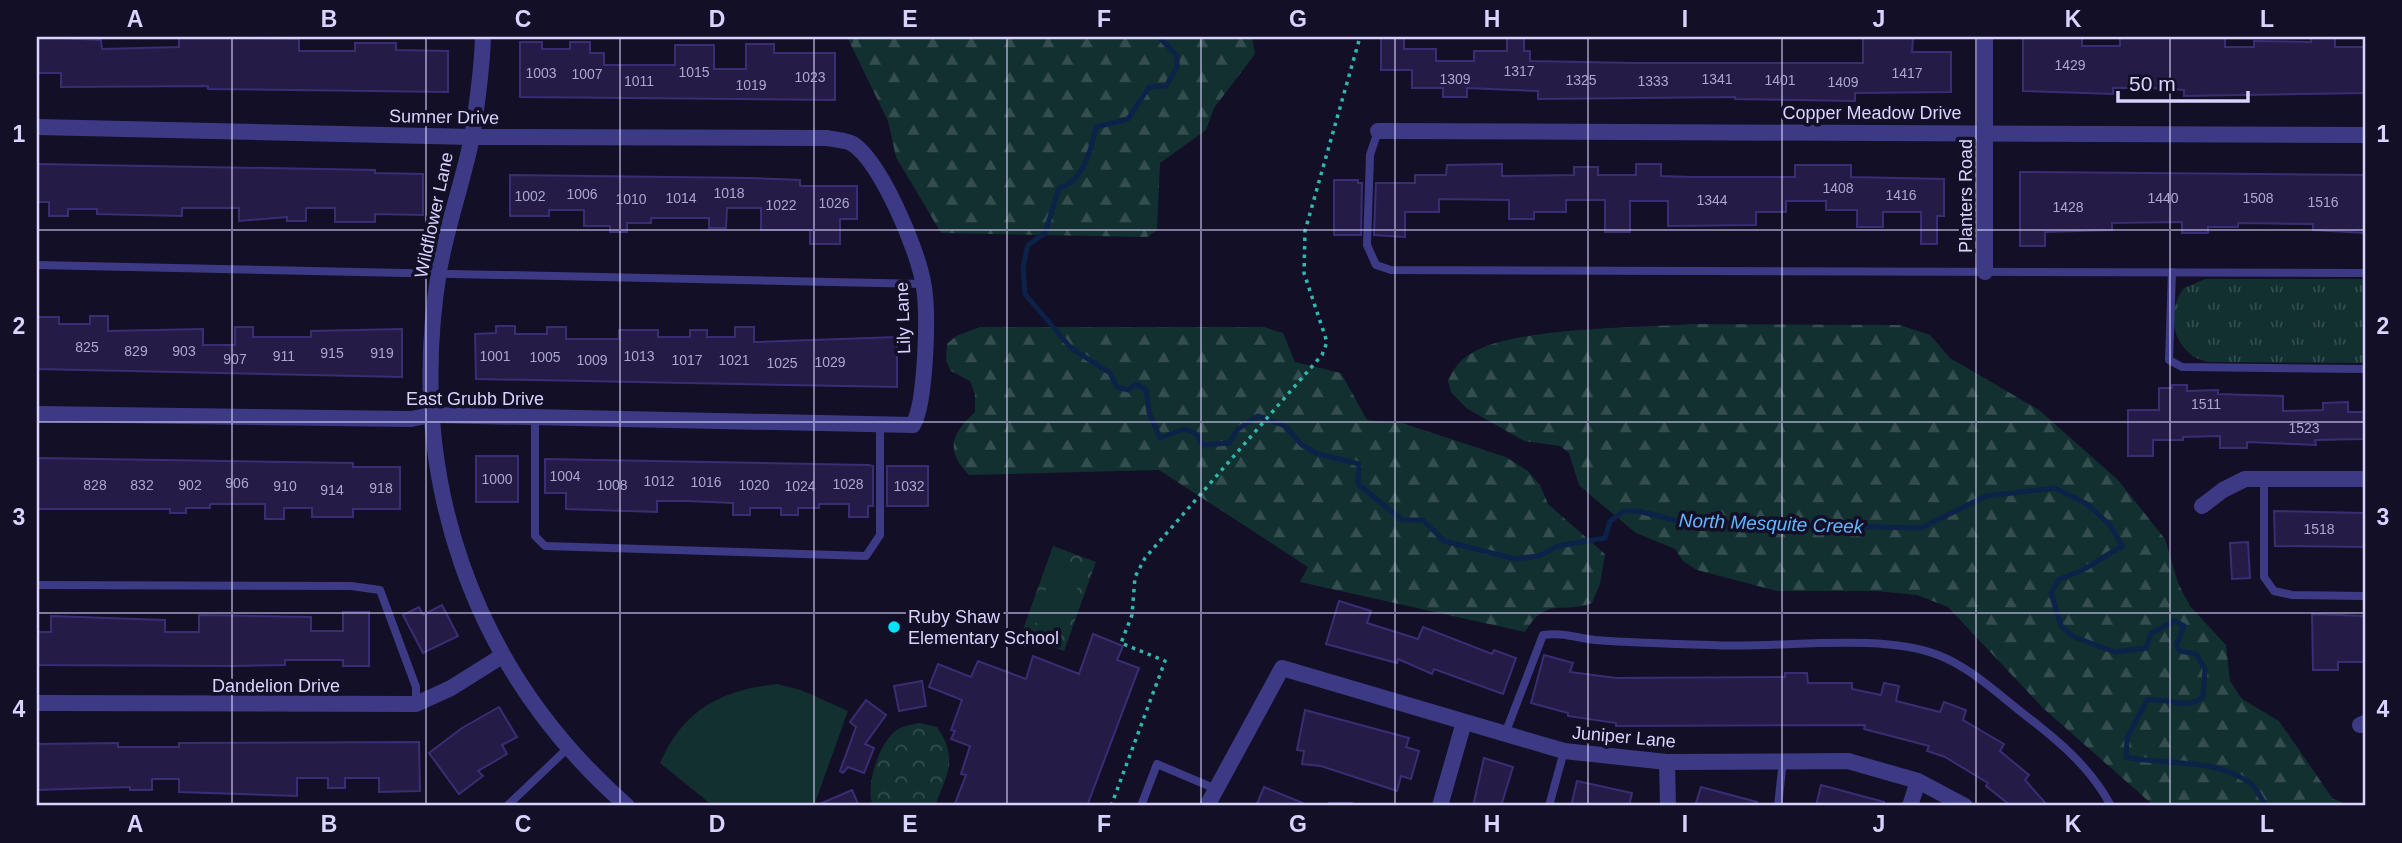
<svg xmlns="http://www.w3.org/2000/svg" width="2402" height="843" viewBox="0 0 2402 843" font-family="Arial,sans-serif">
	<style>
		.grass { fill: url(#grass-tufts) }
		.forest { fill: url(#forest-firs) }
		.park { fill: url(#park-crowns) }
		.garden { fill: #12302f }
		.lines { fill: none; stroke-linecap: round; stroke-linejoin: round }
		.stream { stroke: #0c2248; stroke-width: 5 }
		.building { fill: #241b47; stroke: #3b2d73; stroke-width: 2 }
		.path { stroke: #2fb8b0; stroke-width: 3.5; stroke-dasharray: 3.5 5; stroke-linecap: butt }
		.lane { stroke: #3d3a85; stroke-width: 8 }
		.street { stroke: #3d3a85; stroke-width: 16 }
		.grid { fill: none; stroke: #d9d4ff; stroke-width: 2; stroke-opacity: 0.55 }
		.poi-dot { fill: #00e5ff; stroke: #130f26; stroke-width: 2.5 }
		.labels { text-anchor: middle; stroke-width: 7; stroke-linejoin: round; paint-order: stroke }
		.number-label { font-size: 14px; fill: #aca6d1 }
		.street-label { font-size: 18px; fill: #d9d4ff; stroke: #130f26 }
		.poi-label { font-size: 18px; fill: #d9d4ff; stroke: #130f26; text-anchor: start }
		.water-label { font-size: 19px; font-style: italic; fill: #62b6ff; stroke: #130f26 }
		.neatline { fill: none; stroke: #d9d4ff; stroke-width: 2.5 }
		.grid-label { font-size: 23px; text-anchor: middle; font-weight: bold; fill: #d9d4ff }
	</style>
	<defs>
		<pattern id="grass-tufts" width="24" height="20" patternUnits="userSpaceOnUse" patternTransform="scale(1.75)"><rect width="24" height="20" fill="#12302f"/><path d="M3 7l-1-3M5 7V3M7 7l1-3M15 17l-1-3M17 17v-4M19 17l1-3" fill="none" stroke="#344d4e"/></pattern>
		<pattern id="forest-firs" width="22" height="20" patternUnits="userSpaceOnUse" patternTransform="scale(1.75)"><rect width="22" height="20" fill="#12302f"/><path d="M5 1l3.5 6h-7zM16 11l3.5 6h-7z" fill="#344d4e"/></pattern>
		<pattern id="park-crowns" width="20" height="18" patternUnits="userSpaceOnUse" patternTransform="scale(1.75)"><rect width="20" height="18" fill="#12302f"/><path d="M2 6a3 3 0 1 1 6 0M12 15a3 3 0 1 1 6 0" fill="none" stroke="#344d4e"/></pattern>
	</defs>
	<rect width="100%" height="100%" fill="#130f26"/>
	<!-- grass -->
	<path class="grass" d="M2205,279H2365V363L2208,362C2175,355 2163,315 2184,288Z"/>
	<!-- forest -->
	<g class="forest">
		<path d="M847,37H1252L1255,54L1214,108L1206,130L1160,163L1157,230L1147,237L941,233L896,157L888,121Z"/>
		<path d="M1692,324L1900,325L1930,335L1950,358L2039,410L2118,480L2165,539L2178,583L2190,606L2226,645L2230,681L2242,699L2279,721L2333,799L2353,806H2154L2043,708L1948,607L1917,595L1876,591H1777L1697,570L1683,561L1675,549L1636,533L1595,499L1579,485L1569,453L1560,446L1524,441L1466,408L1451,392L1448,381C1454,368 1459,360 1472,353C1513,327 1639,328 1692,324Z"/>
		<path d="M980,327H1264L1283,333L1295,362L1341,373L1367,420L1402,423L1506,457L1528,471L1540,485L1548,504L1605,554L1600,584L1592,603C1559,615 1548,595 1525,632L1300,582L1308,567L1159,470L969,475C944,450 952,433 975,412V394L970,381L951,371L946,361L947,344L956,336Z"/>
	</g>
	<!-- park -->
	<g class="park">
		<path d="M1053,546L1096,562L1064,651L1021,635Z"/>
		<path d="M919,723L937,727C959,759 947,774 935,806H873C865,787 878,747 893,733C900,726 910,725 919,723Z"/>
	</g>
	<!-- garden -->
	<g class="garden">
		<path d="M1055,564L1082,574L1061,632L1034,622Z"/>
		<path d="M777,684L801,690L848,711L814,806H713L660,763C683,710 720,690 777,684Z"/>
	</g>
	<g class="lines">
		<!-- stream -->
		<path class="stream" d="M1159,37L1177,56V67L1166,86L1149,87L1128,119L1096,127C1091,150 1084,181 1059,188L1045,233L1028,245L1023,267L1025,294L1071,348L1110,373L1117,387L1128,390L1136,384L1146,390L1149,412L1160,438L1184,429L1195,433L1203,445L1229,443L1238,429L1258,416L1285,426L1302,445L1318,454L1359,464L1358,484L1402,520H1423L1444,541L1515,559L1539,556L1558,546L1605,538L1610,521L1624,511H1638L1682,522L1921,528L1986,496L2055,488L2087,504L2110,525L2122,546L2081,571L2059,579L2051,593L2061,626L2074,637L2115,652L2146,648L2151,633L2175,621L2184,626L2176,646L2180,651L2196,654L2205,669L2203,697C2186,711 2167,697 2147,700L2127,738L2126,757C2168,766 2213,757 2250,783C2257,788 2261,799 2266,806"/>
	</g>
	<!-- building -->
	<g class="building">
		<path d="M37,37L101,40L102,49L179,47V37L299,39V51H355V43H396V50L448,51V92L208,89V86L61,87V73H37Z"/>
		<path d="M1381,37H1404V49H1436V61H1474V51H1507V37H1524V51H1530V61L1633,63H1863V37L1913,38L1912,52H1951V92L1855,93V101L1735,99V97L1538,99V91L1467,88V97H1443V88H1412V70H1381Z"/>
		<path d="M2023,37H2082V46H2120V37H2225V47H2254V41L2311,42V38H2335V47H2365V93L2184,96V90L2151,88H2113V94L2023,91Z"/>
		<path d="M520,42H542V49H570V42H590V53H604V65H675V45H714V69H746V44H774V53H835V100L520,97Z"/>
		<path d="M37,164L375,170V173L423,174V215L375,214V222H335V208H306V221H287V217L239,221V208H182V216L97,214V209H68V216H49V202H37Z"/>
		<path d="M1502,164V176L1574,175V167H1598V175H1636V164H1661V176L1692,177H1795V165H1851V177L1944,179V216H1937V244H1921V212H1883V227H1857V210H1826V201H1786V212H1756V225L1668,226V201H1630V232H1605V200H1566V212H1534V219H1509V200L1439,199V212H1405V237L1374,235L1376,183H1415V175H1446L1447,165Z"/>
		<path d="M2020,172L2365,175V233L2313,230V224L2238,223V227H2208V233H2182V222L2112,223V230L2045,232V246H2020Z"/>
		<path d="M510,175L750,178L800,180V186H857V219H840V244H810V230H761V208H727L726,228H709V218H651V223H627V232H610V226H584V210H549V216H510Z"/>
		<path d="M1334,180H1358V183H1362L1361,235H1334Z"/>
		<path d="M90,316H108V331L203,329V345H235V327H253V337H311V331L402,329V377L37,369V317H59V324H90Z"/>
		<path d="M496,326H515V334H547V327H566V339H619V330H658V337H690V330H707V337H735V327H754V342L897,337V387L476,379L475,334L496,333Z"/>
		<path d="M2172,385H2187V391L2218,390V394L2283,396V411L2323,410V403L2348,402V412H2365V439L2315,440L2316,445L2247,442V448H2220V436L2183,437V440H2153V456H2128V410H2159V388H2172Z"/>
		<rect x="476" y="456" width="42" height="46"/>
		<path d="M37,458L353,463V467H400V509H353V517H312V508H284V519H265V504H210V508H186V513H170V509H37Z"/>
		<path d="M545,459L868,465L873,466V506H868V517H849V504H819V508H798V515H781V508H750V515H733V503L687,501H657V512L566,509V493H545Z"/>
		<rect x="887" y="466" width="41" height="40"/>
		<path d="M2274,511L2365,513V547L2275,546Z"/>
		<path d="M2248,542L2250,578L2232,579L2230,543Z"/>
		<path d="M1339,601L1371,611L1367,623L1418,639L1423,627L1492,654L1494,650L1516,658L1503,694L1434,669L1432,674L1398,659L1397,663L1326,644Z"/>
		<path d="M442,605L458,636L423,653L403,615L419,607L423,615Z"/>
		<path d="M343,612H369V666H343V660H285V665L234,666L37,665V632H51V616L165,620V632H199V615L311,617V631H343Z"/>
		<path d="M2312,614L2365,616V662H2338V670H2313Z"/>
		<path d="M1093,634L1123,646L1117,660L1139,668L1087,806H954L966,775L961,774L970,746L951,739L955,731L951,730L962,700L929,687L938,664L971,677L978,661L1026,679L1033,656L1079,674Z"/>
		<path d="M1544,655L1573,663L1570,672L1616,678L1785,677V673H1807L1808,683H1852V689L1881,695L1884,683L1899,686L1896,701L1940,712L1944,702L1966,710L1963,720L2004,744L2000,751L2029,775L2025,780L2048,806H2011L1986,786L1988,783L1945,757L1927,751L1929,746L1864,729L1865,725L1616,726V723L1568,716V713L1531,703Z"/>
		<path d="M922,681L926,706L899,711L894,686Z"/>
		<path d="M866,700L886,715L865,744L874,748L864,773L848,767L843,773L840,771L856,727L850,722Z"/>
		<path d="M499,707L517,737L502,745L507,754L478,771L483,776L459,794L429,753L462,728Z"/>
		<path d="M1305,710L1409,738L1406,747L1419,751L1411,779L1401,776L1397,791L1321,766L1302,764L1304,751L1297,750Z"/>
		<path d="M419,742L420,791L379,792V778H345V788H328V778H297V796L179,792V779H152V790H130V787L37,790V744L118,743V747H179V743Z"/>
		<path d="M1484,758L1513,767L1501,806H1473Z"/>
		<path d="M1577,781L1632,793L1629,806H1571Z"/>
		<path d="M1821,785L1884,802L1883,806H1816Z"/>
		<path d="M1264,787L1310,806H1256Z"/>
		<path d="M1701,787L1757,802L1756,806H1695Z"/>
		<path d="M852,790L859,806H815Z"/>
	</g>
	<g class="lines">
		<!-- path -->
		<path class="path" d="M1111,806L1165,661L1121,643L1132,615L1135,577L1145,558L1322,355L1327,342L1304,273L1305,231L1360,37"/>
		<!-- lane -->
		<g class="lane">
			<path d="M1378,131L1370,155L1367,245L1376,265L1391,270L2365,273"/>
			<path d="M37,265L924,284"/>
			<path d="M2172,272L2169,360L2182,367L2365,369"/>
			<path d="M535,418V536L545,546L866,556L880,535V425"/>
			<path d="M2264,478V577L2274,591L2292,595L2365,596"/>
			<path d="M37,585L351,586L380,590L416,687V704"/>
			<path d="M1505,734L1543,635C1561,632 1577,638 1595,640C1634,643 1673,644 1712,645C1778,649 1877,632 1938,655C1970,667 1999,695 2025,715C2060,742 2091,768 2111,806"/>
			<path d="M507,806L568,748"/>
			<path d="M1141,806L1157,764L1216,789"/>
			<path d="M1330,806H1351"/>
			<path d="M1549,806L1564,751"/>
			<path d="M1778,806L1783,760"/>
		</g>
		<!-- street -->
		<g class="street">
			<path d="M483,37C482,69 477,105 472,137C463,182 447,225 439,271C406,476 470,668 627,806"/>
			<path d="M37,127L472,137L827,138C835,140 847,140 853,144C881,163 917,248 923,282C929,309 926,403 913,425L431,415L411,419L37,414"/>
			<path d="M1378,131L2365,135"/>
			<path d="M1985,272V37"/>
			<path d="M2202,506L2223,490L2245,479H2365"/>
			<path d="M37,703L416,704L451,688L502,656"/>
			<path d="M2360,725L2365,723"/>
			<path d="M1667,762L1668,806"/>
			<path d="M1207,806L1282,668L1564,751L1667,762L1848,761L1918,781L1965,806"/>
			<path d="M1440,806L1464,722"/>
			<path d="M1910,806L1918,781"/>
		</g>
	</g>
	<!-- grid -->
	<path class="grid" d="M232,37V806M426,37V806M620,37V806M814,37V806M1007,37V806M1201,37V806M1395,37V806M1588,37V806M1782,37V806M1976,37V806M2170,37V806M37,230H2365M37,422H2365M37,613H2365"/>
	<!-- markers -->
	<circle class="poi-dot" cx="894" cy="627" r="7"/>
	<g class="labels">
		<!-- number labels -->
		<g class="number-label">
			<text x="2070" y="70">1429</text>
			<text x="1519" y="76">1317</text>
			<text x="694" y="77">1015</text>
			<text x="541" y="78">1003</text>
			<text x="1907" y="78">1417</text>
			<text x="587" y="79">1007</text>
			<text x="810" y="82">1023</text>
			<text x="1455" y="84">1309</text>
			<text x="1717" y="84">1341</text>
			<text x="1581" y="85">1325</text>
			<text x="1780" y="85">1401</text>
			<text x="639" y="86">1011</text>
			<text x="1653" y="86">1333</text>
			<text x="1843" y="87">1409</text>
			<text x="751" y="90">1019</text>
			<text x="1838" y="193">1408</text>
			<text x="729" y="198">1018</text>
			<text x="582" y="199">1006</text>
			<text x="1901" y="200">1416</text>
			<text x="530" y="201">1002</text>
			<text x="681" y="203">1014</text>
			<text x="2163" y="203">1440</text>
			<text x="2258" y="203">1508</text>
			<text x="631" y="204">1010</text>
			<text x="1712" y="205">1344</text>
			<text x="2323" y="207">1516</text>
			<text x="834" y="208">1026</text>
			<text x="781" y="210">1022</text>
			<text x="2068" y="212">1428</text>
			<text x="87" y="352">825</text>
			<text x="136" y="356">829</text>
			<text x="184" y="356">903</text>
			<text x="332" y="358">915</text>
			<text x="382" y="358">919</text>
			<text x="284" y="361">911</text>
			<text x="495" y="361">1001</text>
			<text x="639" y="361">1013</text>
			<text x="545" y="362">1005</text>
			<text x="235" y="364">907</text>
			<text x="592" y="365">1009</text>
			<text x="687" y="365">1017</text>
			<text x="734" y="365">1021</text>
			<text x="830" y="367">1029</text>
			<text x="782" y="368">1025</text>
			<text x="2206" y="409">1511</text>
			<text x="2304" y="433">1523</text>
			<text x="565" y="481">1004</text>
			<text x="497" y="484">1000</text>
			<text x="659" y="486">1012</text>
			<text x="706" y="487">1016</text>
			<text x="237" y="488">906</text>
			<text x="848" y="489">1028</text>
			<text x="95" y="490">828</text>
			<text x="142" y="490">832</text>
			<text x="190" y="490">902</text>
			<text x="612" y="490">1008</text>
			<text x="754" y="490">1020</text>
			<text x="285" y="491">910</text>
			<text x="800" y="491">1024</text>
			<text x="909" y="491">1032</text>
			<text x="381" y="493">918</text>
			<text x="332" y="495">914</text>
			<text x="2319" y="534">1518</text>
		</g>
		<!-- street labels -->
		<g class="street-label">
			<text x="1872" y="119">Copper Meadow Drive</text>
			<text transform="translate(444 117) rotate(1)" y="6">Sumner Drive</text>
			<text transform="translate(1966 196) rotate(-90)" y="6">Planters Road</text>
			<text transform="translate(434 215) rotate(-78)" y="6">Wildflower Lane</text>
			<text transform="translate(903 318) rotate(-92)" y="6">Lily Lane</text>
			<text x="475" y="405">East Grubb Drive</text>
			<text x="276" y="692">Dandelion Drive</text>
			<text transform="translate(1624 737) rotate(5)" y="6">Juniper Lane</text>
		</g>
		<!-- poi labels -->
		<g class="poi-label">
			<text x="908" y="623">Ruby Shaw<tspan x="908" dy="21">Elementary School</tspan></text>
		</g>
		<!-- water labels -->
		<g class="water-label">
			<text transform="translate(1771 523) rotate(2)" y="7">North Mesquite Creek</text>
		</g>
	</g>
	<!-- border -->
	<rect width="2402" height="843" fill="none" stroke="#130f26" stroke-width="77"/>
	<!-- scale -->
	<path d="M2118 91v10h130v-10" fill="none" stroke="#d9d4ff" stroke-width="3.5"/>
	<text x="2129" y="91" font-size="21" fill="#d9d4ff" stroke="#130f26" stroke-width="5" paint-order="stroke">50 m</text>
	<rect x="38" y="38" width="2326" height="766" class="neatline"/>
	<g class="grid-label">
		<text x="135" y="27">A</text>
		<text x="329" y="27">B</text>
		<text x="523" y="27">C</text>
		<text x="717" y="27">D</text>
		<text x="910" y="27">E</text>
		<text x="1104" y="27">F</text>
		<text x="1298" y="27">G</text>
		<text x="1492" y="27">H</text>
		<text x="1685" y="27">I</text>
		<text x="1879" y="27">J</text>
		<text x="2073" y="27">K</text>
		<text x="2267" y="27">L</text>
		<text x="19" y="142">1</text>
		<text x="2383" y="142">1</text>
		<text x="19" y="334">2</text>
		<text x="2383" y="334">2</text>
		<text x="19" y="525">3</text>
		<text x="2383" y="525">3</text>
		<text x="19" y="717">4</text>
		<text x="2383" y="717">4</text>
		<text x="135" y="832">A</text>
		<text x="329" y="832">B</text>
		<text x="523" y="832">C</text>
		<text x="717" y="832">D</text>
		<text x="910" y="832">E</text>
		<text x="1104" y="832">F</text>
		<text x="1298" y="832">G</text>
		<text x="1492" y="832">H</text>
		<text x="1685" y="832">I</text>
		<text x="1879" y="832">J</text>
		<text x="2073" y="832">K</text>
		<text x="2267" y="832">L</text>
	</g>
</svg>
